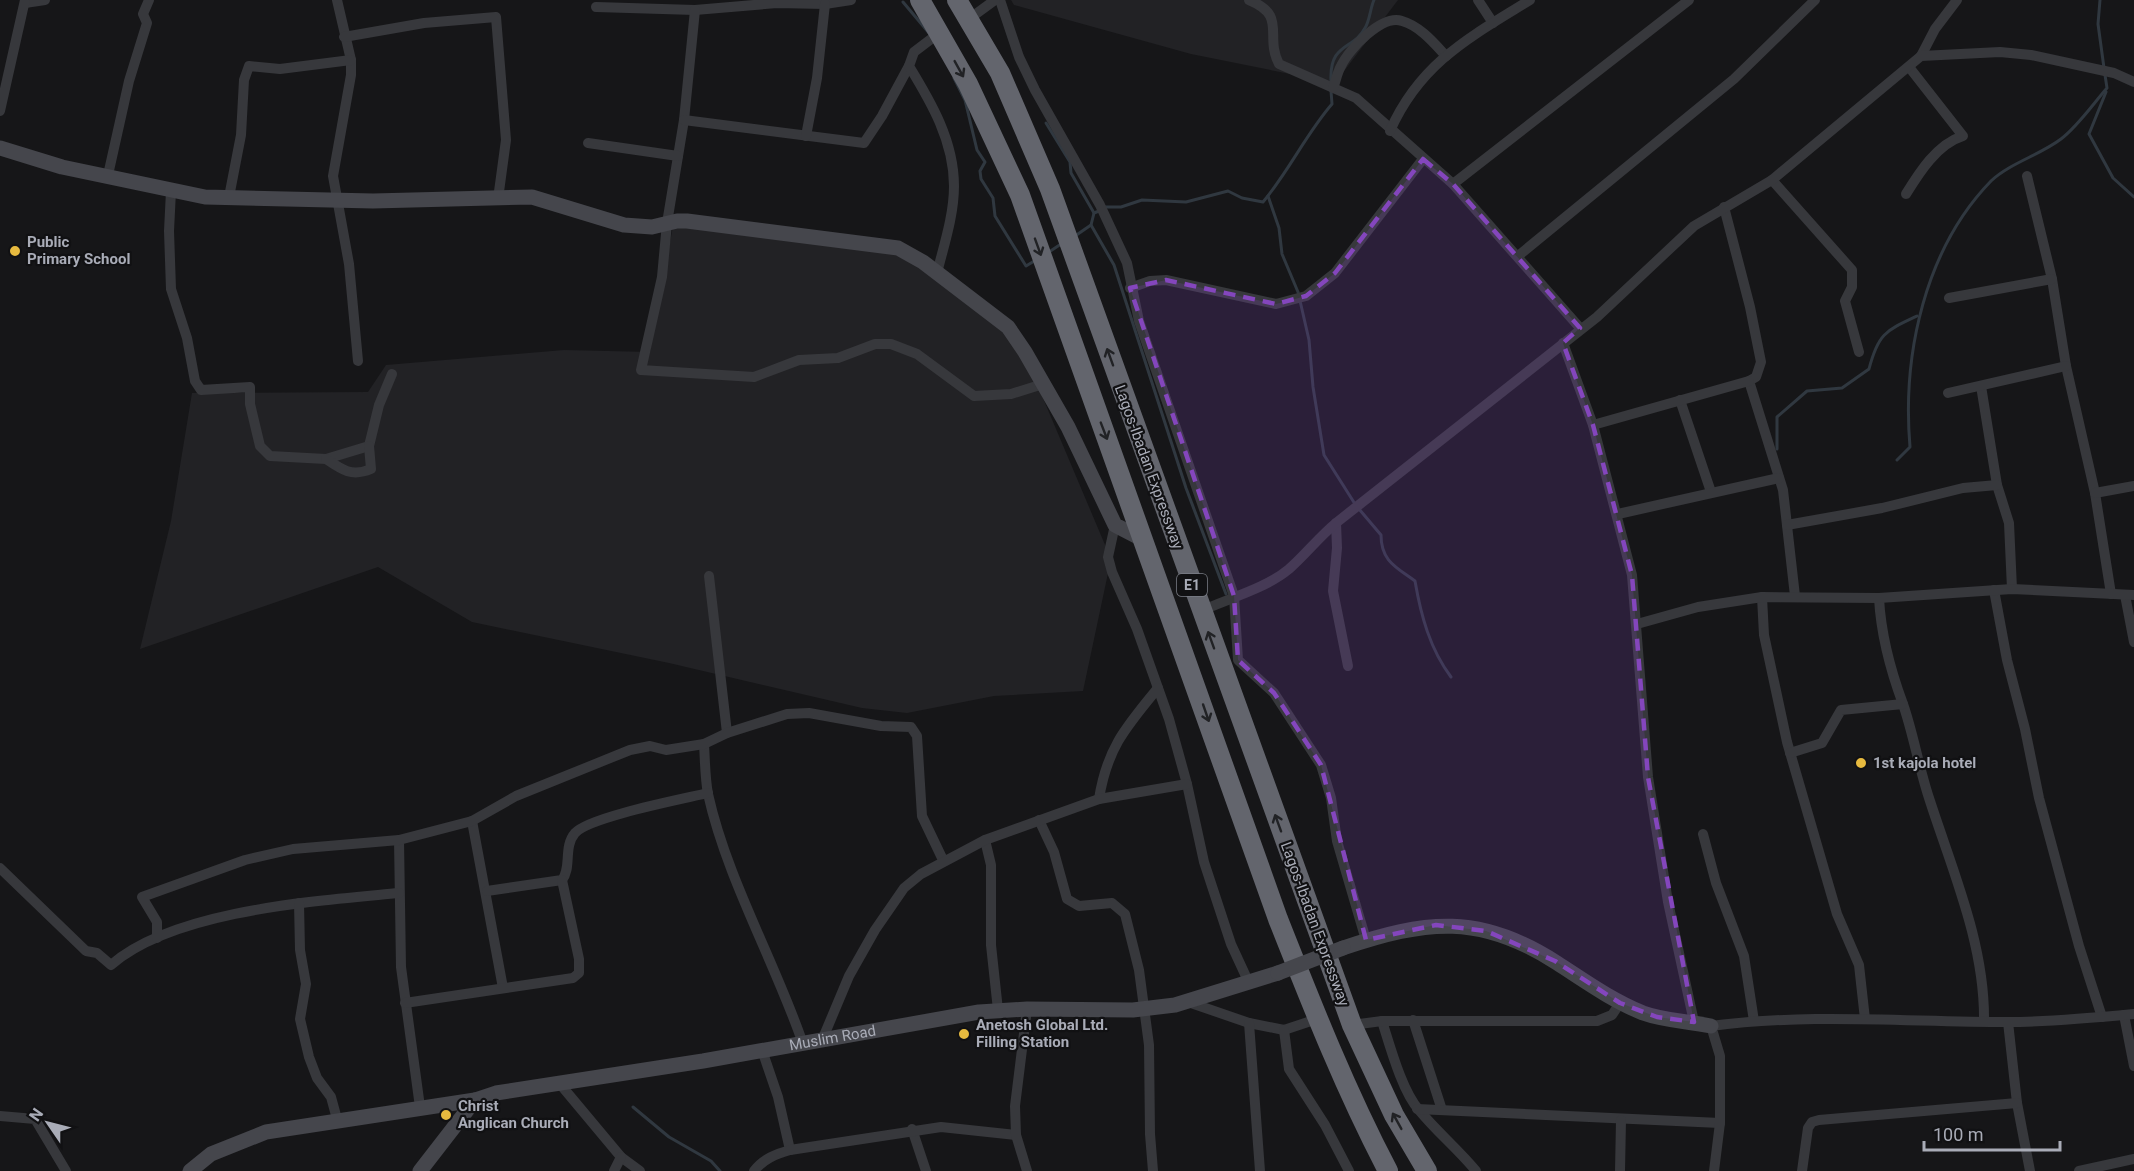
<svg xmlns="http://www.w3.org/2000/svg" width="2134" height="1171" viewBox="0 0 2134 1171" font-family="Roboto,sans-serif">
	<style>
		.built { fill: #222225 }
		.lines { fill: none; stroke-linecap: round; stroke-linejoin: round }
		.stream { stroke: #303840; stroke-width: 3 }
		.street { stroke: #37383c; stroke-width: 10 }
		.secondary { stroke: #45464c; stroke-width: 15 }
		.highway { stroke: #63656d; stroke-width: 20 }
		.secondary-bridge { stroke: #45464c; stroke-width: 15 }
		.oneway { stroke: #212225 }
		.marked { fill: #8446bd; fill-opacity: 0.2; stroke: #8446bd; stroke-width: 4.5; stroke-dasharray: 12 8; stroke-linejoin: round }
		.poi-dot { fill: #e7ba3f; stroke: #111113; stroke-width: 2 }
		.labels { text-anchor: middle; stroke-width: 4.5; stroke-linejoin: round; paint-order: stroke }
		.shield { fill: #111113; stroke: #7b7e86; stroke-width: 1.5 }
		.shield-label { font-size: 14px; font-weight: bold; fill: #a9acb7 }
		.poi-label { font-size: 15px; font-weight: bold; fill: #a9acb7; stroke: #111113; text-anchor: start }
		.street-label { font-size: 15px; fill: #a9acb7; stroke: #111113 }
	</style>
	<rect width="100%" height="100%" fill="#161618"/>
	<!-- built -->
	<g class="built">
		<path d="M1011,0H1398L1335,83L1191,54L1014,5Z"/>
		<path d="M673,226L910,254L1018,339L1111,559L1083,691L994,696L907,713L862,708L669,663L472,622L378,567L140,649L171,521L192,393L368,392L386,365L564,350L650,352Z"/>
	</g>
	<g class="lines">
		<!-- stream -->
		<g class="stream">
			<path d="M2100,0L2098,24L2104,68"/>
			<path d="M903,2L929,33"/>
			<path d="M954,78L965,100L977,150L985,162L980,171L981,179L993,198L995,216L1026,266L1036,260"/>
			<path d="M1331,81C1329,42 1354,50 1365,28C1370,20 1370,9 1374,0"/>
			<path d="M2106,92L2089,134L2113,178L2134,197"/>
			<path d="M1046,123L1070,162L1071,173L1094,213"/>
			<path d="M1268,196L1279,228L1282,254L1298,292L1309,340L1313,387L1324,455L1355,504"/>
			<path d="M1105,207H1121L1142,200L1186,202L1228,191L1242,198L1263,202C1289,171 1306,134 1332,104L1331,91"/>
			<path d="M1091,225L1114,265L1186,488L1226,594"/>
			<path d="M1075,236L1091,225L1094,213L1099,211"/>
			<path d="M1049,252L1061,244"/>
			<path d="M1777,449V417L1807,391L1842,388L1869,369C1878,334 1885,331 1917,316"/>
			<path d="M1897,460L1910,447C1902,354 1925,249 1991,181C2010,163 2040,155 2061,139C2078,126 2093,104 2107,88L2105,75"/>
			<path d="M1359,509L1381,535C1381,561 1396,567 1415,581C1421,616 1430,649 1451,677"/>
			<path d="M633,1107L669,1137L711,1161L720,1171"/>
		</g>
		<!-- street -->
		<g class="street">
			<path d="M337,0L351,60V75L333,176L349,264L358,361"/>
			<path d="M1000,0L1019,57L1035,90L1100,205L1127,263L1139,321L1234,596L1238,660L1274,693L1321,765L1331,798L1337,841L1366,940"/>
			<path d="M1249,0C1288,16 1264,35 1279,64L1356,98L1453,184L1580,328"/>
			<path d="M1478,0L1493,23"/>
			<path d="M25,3L45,0"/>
			<path d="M596,7L695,10L777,3L825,4L851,0"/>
			<path d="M695,10L684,120L667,223L662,277L641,370L754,377L799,360L838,358L875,344H891L917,354L974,396L1011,394L1043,384"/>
			<path d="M969,19L995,0"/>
			<path d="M344,37L424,23L496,17L506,140L498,199"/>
			<path d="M1921,56L1935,29L1957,0"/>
			<path d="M1333,88C1336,81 1337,73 1341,66C1349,49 1382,14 1402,21C1420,26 1434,43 1446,56"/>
			<path d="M0,111L25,0"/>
			<path d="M684,120L864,143L882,116L909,66"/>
			<path d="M1390,131C1420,63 1470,37 1530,0"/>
			<path d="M806,136L817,78L825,4"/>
			<path d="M588,143L678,156"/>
			<path d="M108,175L129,81L147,23L143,14L149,0"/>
			<path d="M2027,176L2052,279L2066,366L2095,493L2111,594"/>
			<path d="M1772,180L1852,270V287L1845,301L1859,352"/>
			<path d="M1453,184L1689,0"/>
			<path d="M171,191L169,231L171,289L187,338L195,381L201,390L250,387V404L260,446L270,456L326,459L369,446L379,405L392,374"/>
			<path d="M1906,194C1919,173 1937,144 1963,136L1909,67"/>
			<path d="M229,197L241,135L244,80L249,66L280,69L351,60"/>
			<path d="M1724,207L1750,307L1761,362L1756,377L1749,381L1783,490L1795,596"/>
			<path d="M1518,256L1734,79L1815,0"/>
			<path d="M937,273C944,245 954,215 954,186C954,141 931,102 909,66L914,52L939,33"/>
			<path d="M1130,288L1150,281L1166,280L1276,304L1306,296L1335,273L1423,159"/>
			<path d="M1949,298L2052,279"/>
			<path d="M1563,343L1593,425L1632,575L1648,777L1668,902L1694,1022"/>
			<path d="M1981,386L1997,485L2009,523L2012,589"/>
			<path d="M1948,393L2066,366"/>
			<path d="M1680,400L1711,492"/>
			<path d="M1593,425L1749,381"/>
			<path d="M326,459C342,470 352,477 371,469L369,446"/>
			<path d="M2095,493L2134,486"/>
			<path d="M1618,514L1779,478"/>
			<path d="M1336,523L1337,548L1333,591L1348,666"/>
			<path d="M1115,525L1108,557L1112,572L1137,629L1169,719L1187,784L1204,862L1231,944L1249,983"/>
			<path d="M1787,525L1882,508L1963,488L1997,485"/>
			<path d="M709,576L727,733"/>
			<path d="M1994,590L2007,660L2025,729L2039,798L2079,946L2102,1017"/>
			<path d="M2125,595L2134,642"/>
			<path d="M1762,597L1764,635L1787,742L1837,914L1859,965L1865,1019"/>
			<path d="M1879,598C1881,636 1890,669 1903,704C1914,736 1919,769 1930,801C1953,872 1985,945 1984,1021"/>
			<path d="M1201,611C1229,598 1265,589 1289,569C1305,555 1319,537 1336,523L1597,317L1694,226L1772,180L1921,56L2000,52L2031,55L2114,73L2134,82"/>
			<path d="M1637,624L1698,607L1762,597L1879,598L2012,589L2134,595"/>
			<path d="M704,744C705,760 705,778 708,794C727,879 774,960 802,1041"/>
			<path d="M1790,753L1822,743L1841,710L1903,704"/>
			<path d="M1099,799C1107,748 1126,727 1158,688"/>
			<path d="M1039,820L1054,852L1067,899L1079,906L1112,903L1125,914L1139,970L1149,1045L1150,1134L1153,1171"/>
			<path d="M472,821L503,988"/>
			<path d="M1703,834L1716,883L1744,956L1754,1021"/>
			<path d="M399,840L401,967L420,1107"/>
			<path d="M985,840L991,865V945L998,1010"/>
			<path d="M0,868L86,951L97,953L111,965C174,910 317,901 399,893"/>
			<path d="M487,891L562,880C572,868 563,847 575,833C589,817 683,799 708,793"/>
			<path d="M299,903L300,950L306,984L300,1019L309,1057L317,1078L331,1097L337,1119"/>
			<path d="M157,938V922L142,897L245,860L293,849L399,840L472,821L516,796L630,750L650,746L666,750L704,744L727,733L787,714L809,713L881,726L911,727L917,736L922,816L943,860"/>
			<path d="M1188,1002L1249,1023L1284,1030L1317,1019"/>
			<path d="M405,1003L573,978L579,973V959L562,880"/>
			<path d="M2124,1015L2134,1066"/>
			<path d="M1413,1020L1442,1110"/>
			<path d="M1382,1021C1390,1046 1402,1091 1419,1110C1437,1132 1458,1149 1476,1171"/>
			<path d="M2008,1022L2017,1103L2030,1171"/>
			<path d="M1249,1023L1260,1171"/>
			<path d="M1352,1025L1382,1021H1597L1612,1015L1620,1003"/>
			<path d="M1284,1030L1289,1069L1325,1125L1349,1171"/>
			<path d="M823,1038L849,976L875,930L904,888L921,874L985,840L1099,799L1187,784"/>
			<path d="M762,1050L778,1097L790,1150"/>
			<path d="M560,1084L621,1157L640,1171"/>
			<path d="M1417,1109L1720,1123"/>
			<path d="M0,1116L35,1119L66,1171"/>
			<path d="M912,1129L926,1171"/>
			<path d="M614,1171L621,1157"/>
			<path d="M754,1171C763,1159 776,1154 790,1150L941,1127L1016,1135"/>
			<path d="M1027,1171L1016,1135L1015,1106L1027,1009"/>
			<path d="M1620,1171L1621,1120"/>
			<path d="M1714,1171L1720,1123V1056L1711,1026C1808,1013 1908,1022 2007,1022C2049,1022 2092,1018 2134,1014"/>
			<path d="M1802,1171L1808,1128L1812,1122L1819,1120L2017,1103"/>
			<path d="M2079,1171L2134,1159"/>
		</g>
		<!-- secondary -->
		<g class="secondary">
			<path d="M0,148L62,167L205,197L373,201L532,197L624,225L652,227L677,221H687L898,248L923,262L1008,327L1025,352L1068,427L1115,525L1144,540"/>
			<path d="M1343,948C1426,920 1480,913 1557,963C1585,981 1611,1000 1643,1013C1665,1021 1688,1021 1711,1026"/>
			<path d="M190,1171L211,1154L266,1132L475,1100"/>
			<path id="s1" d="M420,1171L475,1100L496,1093L703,1061L979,1012L1027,1009L1133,1010L1175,1005L1278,973"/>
		</g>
		<!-- highway -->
		<g class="highway">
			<path d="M920,0L968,84L1020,195L1278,919C1312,1005 1345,1089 1388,1171"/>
			<path d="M957,0L1000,73L1050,189L1352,1025L1394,1115L1427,1171"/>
		</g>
		<!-- secondary-bridge -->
		<path class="secondary-bridge" d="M1278,973L1343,948"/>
	</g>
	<!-- one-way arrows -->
	<defs><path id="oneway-shaft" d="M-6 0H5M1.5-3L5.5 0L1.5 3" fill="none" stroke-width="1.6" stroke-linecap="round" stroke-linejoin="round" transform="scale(1.5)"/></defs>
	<g class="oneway">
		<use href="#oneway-shaft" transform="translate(959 69) rotate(61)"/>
		<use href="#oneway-shaft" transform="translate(1038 247) rotate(70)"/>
		<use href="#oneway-shaft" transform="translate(1110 357) rotate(-110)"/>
		<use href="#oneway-shaft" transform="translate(1104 431) rotate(69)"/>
		<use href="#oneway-shaft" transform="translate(1211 640) rotate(-110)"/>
		<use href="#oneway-shaft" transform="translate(1206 713) rotate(71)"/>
		<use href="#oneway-shaft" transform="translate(1278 823) rotate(-110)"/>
		<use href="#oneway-shaft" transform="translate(1397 1121) rotate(-119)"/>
	</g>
	<!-- marked area -->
	<path class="marked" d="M1423,159L1453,184L1580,328L1563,343L1593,425L1632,575L1648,777L1694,1022L1657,1017L1620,1003L1555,961L1486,931L1436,925L1366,940L1321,765L1274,693L1238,660L1234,596L1130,288L1166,280L1276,304L1306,296L1335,273Z"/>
	<!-- markers -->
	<g class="poi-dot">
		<circle cx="15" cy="251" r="6"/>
		<circle cx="1861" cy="763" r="6"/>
		<circle cx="964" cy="1034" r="6"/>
		<circle cx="446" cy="1115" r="6"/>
	</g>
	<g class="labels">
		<!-- shield labels -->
		<rect class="shield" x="1177" y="574" width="30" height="22" rx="4.5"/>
		<g class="shield-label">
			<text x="1192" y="590">E1</text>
		</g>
		<!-- poi labels -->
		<g class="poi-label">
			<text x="27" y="247">Public<tspan x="27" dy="17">Primary School</tspan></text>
			<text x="1873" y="768">1st kajola hotel</text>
			<text x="976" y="1030">Anetosh Global Ltd.<tspan x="976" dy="17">Filling Station</tspan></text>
			<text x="458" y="1111">Christ<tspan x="458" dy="17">Anglican Church</tspan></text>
		</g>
		<!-- street labels -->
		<g class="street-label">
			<text transform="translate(1149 467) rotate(70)" y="5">Lagos-Ibadan Expressway</text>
			<text transform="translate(1315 924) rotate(70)" y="5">Lagos-Ibadan Expressway</text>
			<text dy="5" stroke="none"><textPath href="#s1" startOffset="453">Muslim Road</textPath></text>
		</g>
	</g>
	<!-- north arrow -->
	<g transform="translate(48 1123) rotate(305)" stroke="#111113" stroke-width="4.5" paint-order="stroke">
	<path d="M0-4.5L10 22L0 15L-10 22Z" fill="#a9acb7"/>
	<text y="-9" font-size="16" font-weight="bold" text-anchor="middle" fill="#a9acb7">N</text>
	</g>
	<!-- scale -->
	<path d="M1924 1141v9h136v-9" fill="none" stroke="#a9acb7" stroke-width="3"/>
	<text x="1933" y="1141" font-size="18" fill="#a9acb7" stroke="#111113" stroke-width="4.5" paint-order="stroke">100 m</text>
</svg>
